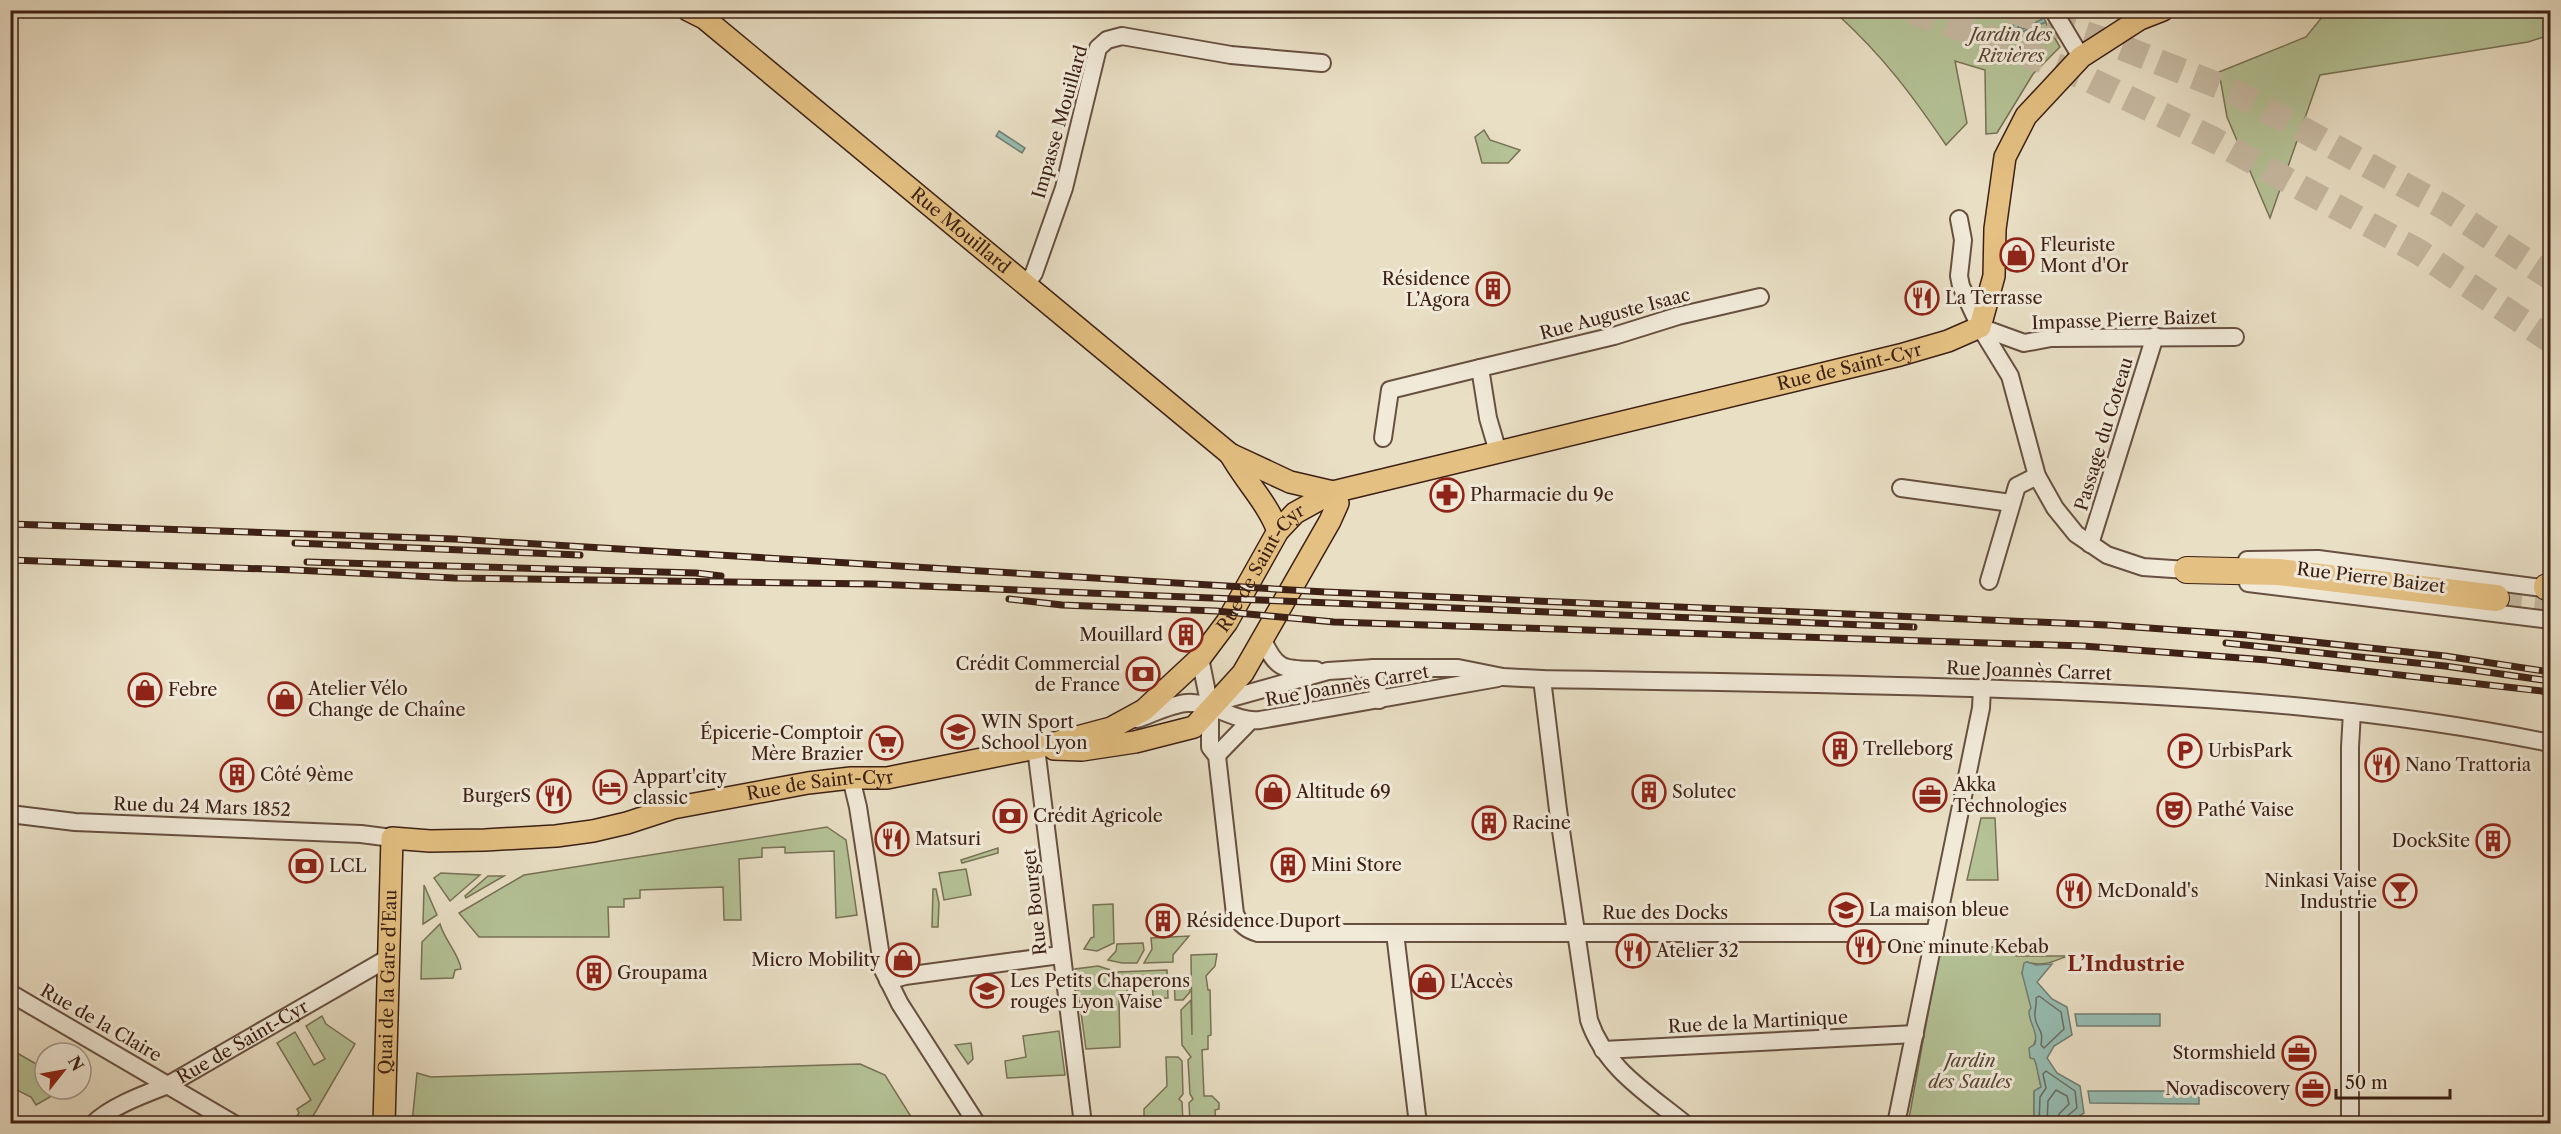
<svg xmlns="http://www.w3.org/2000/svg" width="2561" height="1134" viewBox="0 0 2561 1134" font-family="'Libre Caslon Text',serif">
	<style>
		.green { fill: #b4c296; stroke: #787155; stroke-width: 1.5 }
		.water { fill: #97bdb2; stroke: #737e73; stroke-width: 1.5 }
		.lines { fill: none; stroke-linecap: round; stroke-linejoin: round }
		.shore { stroke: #6a6e63; stroke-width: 1.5 }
		.highway-tunnel { stroke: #c6b9a2; stroke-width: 26; stroke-dasharray: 26 13; stroke-linecap: butt }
		.minor-casing { stroke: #675040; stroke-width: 20 }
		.major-casing { stroke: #3c2014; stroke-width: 24 }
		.highway-casing { stroke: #3c2014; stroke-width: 28 }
		.minor { stroke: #f1ead9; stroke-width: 16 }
		.major { stroke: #e4c082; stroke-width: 21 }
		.highway { stroke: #e4c082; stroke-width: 26 }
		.rail-casing { stroke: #3c2014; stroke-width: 7 }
		.rail { stroke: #f1ead9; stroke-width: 4.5; stroke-dasharray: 14; stroke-linecap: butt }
		.labels { text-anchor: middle; stroke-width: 6; stroke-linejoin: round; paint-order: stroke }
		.park-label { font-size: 18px; font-style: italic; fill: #5a4834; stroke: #f1ead9 }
		.street-label { font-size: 18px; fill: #3c2014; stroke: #f1ead9 }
		.poi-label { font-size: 18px; fill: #3c2014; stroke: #f1ead9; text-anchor: start }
		.quarter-label { font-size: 21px; font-weight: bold; fill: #7a1f14; stroke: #f1ead9 }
	</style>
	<rect width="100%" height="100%" fill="#e9dfc5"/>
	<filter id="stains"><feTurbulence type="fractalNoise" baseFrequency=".00333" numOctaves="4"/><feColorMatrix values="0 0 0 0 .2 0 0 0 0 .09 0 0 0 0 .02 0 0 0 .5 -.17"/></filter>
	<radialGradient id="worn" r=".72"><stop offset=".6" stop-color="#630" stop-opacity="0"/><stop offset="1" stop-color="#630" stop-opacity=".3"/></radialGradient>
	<!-- green -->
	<g class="green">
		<path d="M1838,11H2039L2060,47L2033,74L1997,133L1986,134L1985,70L1955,61L1967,123L1946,145C1912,95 1883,56 1838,15Z"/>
		<path d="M2327,11H2550V35L2528,42L2320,75L2270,218L2227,117L2219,72L2306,37Z"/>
		<path d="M1484,130L1490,140L1520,150L1508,163H1482L1475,137Z"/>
		<path d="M1981,818H1995L1998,880H1967Z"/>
		<path d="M827,827L846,840L857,915L836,918L834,851L785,853V847L762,848V857L739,859L741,920H724L723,887L640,890V898L624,899V907H608L609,937H479L459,913L524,875Z"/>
		<path d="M998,848V853L962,863L961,860Z"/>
		<path d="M966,869L971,895L944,900L939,873Z"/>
		<path d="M441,873L480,875L450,901L434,878Z"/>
		<path d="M488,876H504L466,898L465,896Z"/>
		<path d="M424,885L437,915L423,924L424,888Z"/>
		<path d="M933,889H936L939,903L938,927H932Z"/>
		<path d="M1113,904L1114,943L1097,951L1084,949L1091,938L1094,937L1093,905Z"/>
		<path d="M440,924C445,941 459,954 461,969L455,970L453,978L421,979L422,942Z"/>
		<path d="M1189,936L1173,955V962L1144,963L1152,949L1151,938Z"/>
		<path d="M1143,943L1144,950L1137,963H1122L1108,960L1116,951L1117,944Z"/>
		<path d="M1940,947H2015L2016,956H2067C2052,962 2044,967 2027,962L2022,973L2028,987L2036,1030L2037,1036L2033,1047L2041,1087L2034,1092V1123L1908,1124Z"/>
		<path d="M1217,954L1215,966L1206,976L1208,990H1210L1211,1035L1208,1036V1049L1202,1050L1204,1096H1212L1219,1103V1109L1215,1110L1216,1123H1190L1189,1103L1193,1099L1190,1094L1188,1060L1191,1057L1182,1045L1181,1010L1191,1000L1192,1035L1191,955Z"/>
		<path d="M1098,966L1117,972L1167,970L1168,998L1153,999L1152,979L1127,980V1000H1119L1120,1047L1086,1049L1075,969Z"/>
		<path d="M1174,976H1181L1190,985V992L1183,1000H1175Z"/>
		<path d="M322,1016L326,1024L355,1044L309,1123H293L299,1113L297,1109L311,1100L277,1043L295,1032L314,1065L325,1059L306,1026Z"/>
		<path d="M1059,1031L1065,1075L1007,1078L1005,1061L1026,1057L1023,1036Z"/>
		<path d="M971,1043L973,1059L968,1064L955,1045Z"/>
		<path d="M10,1049L45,1069V1089H64L36,1105L31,1097L11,1087Z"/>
		<path d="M1166,1057H1178L1182,1061L1183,1094L1179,1099L1182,1102L1183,1123H1144V1109L1167,1086Z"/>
		<path d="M860,1064L885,1075L915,1123H412L417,1073L431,1077Z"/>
	</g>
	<!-- water -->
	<g class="water">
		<path d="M2021,11H2026L2018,27L2023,29L2044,18L2046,22L2007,38L2004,32L2012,28Z"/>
		<path d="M999,131L1025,148L1022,153L996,136Z"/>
		<path d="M2027,962L2036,965L2052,964L2037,982L2052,999L2067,1007L2072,1035L2054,1046L2047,1058L2057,1073L2080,1086L2084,1113L2068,1123H2034V1091L2041,1087L2036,1064L2034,1059L2030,1058L2029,1048L2035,1044C2038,1030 2029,1024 2029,1011L2031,1008L2022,973L2024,963Z"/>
		<path d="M2075,1014H2160V1026H2077Z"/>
		<path d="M2088,1091H2199V1104L2090,1103Z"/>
	</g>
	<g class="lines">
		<!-- shore -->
		<g class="shore">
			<path d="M2039,996L2061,1012L2064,1029L2044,1048L2041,1045C2044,1027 2036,1030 2035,1017C2034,1011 2037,1006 2036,998Z"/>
			<path d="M2039,1124L2040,1097L2046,1088L2043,1074L2046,1071L2075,1091L2077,1108L2066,1117L2064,1124"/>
			<path d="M2047,1124L2048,1101L2056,1090L2067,1096L2069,1104L2059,1114L2057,1124"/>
		</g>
		<!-- highway-tunnel -->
		<g class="highway-tunnel">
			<path d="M1910,10L1975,33L2086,78L2212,139L2419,252L2550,340"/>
			<path d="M2011,10L2103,40L2232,91L2446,208L2550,277"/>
			<path d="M2496,598L2550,604"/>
		</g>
		<defs>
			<g id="minor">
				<path d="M2053,10L2081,57"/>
				<path d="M1959,219L1963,240L1959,276L1961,286L1980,327L2010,376L2037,476L2055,508L2076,534L2107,555L2143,567L2187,570L2196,573"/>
				<path d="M1026,285L1034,273L1064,188L1098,48L1107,40L1122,36L1231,55L1322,63"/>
				<path d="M1980,327L2024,343L2051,338L2235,337"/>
				<path d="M1383,438L1390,390L1480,368"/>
				<path d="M1498,452L1488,418L1480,368L1614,336L1678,316L1760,297"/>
				<path d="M1901,488L2011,503"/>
				<path d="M2090,544L2155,336"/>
				<path d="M2247,560L2318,559L2550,589"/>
				<path d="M1989,581L2017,486L2037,476"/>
				<path d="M2248,583L2550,620"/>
				<path d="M1263,640C1277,671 1284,669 1316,670"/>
				<path d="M1200,658L1210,707V747L1217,756L1235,914C1240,925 1247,930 1258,933H1935"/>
				<path d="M1374,668L1379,700"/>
				<path d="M1542,679L1558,810L1589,1020C1605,1068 1647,1093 1685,1124"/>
				<path d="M1216,704L1231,698L1328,671L1374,668H1458L1503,677L1542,679C1715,682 1888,684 2060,691C2225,698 2389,710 2550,743"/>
				<path d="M1137,719C1152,714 1171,704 1187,703C1212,701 1235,723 1260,720L1498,678"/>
				<path d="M1036,748L1083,1124"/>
				<path d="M1217,755L1250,721"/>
				<path d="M851,778L858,807L883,970L900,1004L977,1124"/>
				<path d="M10,814L75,822L361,834L392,838"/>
				<path d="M1395,933L1418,1124"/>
				<path d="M888,981L905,976L1060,955"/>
				<path d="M10,993L234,1124"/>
				<path d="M1603,1050L1915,1034"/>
				<path id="s1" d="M93,1124C111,1106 145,1094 168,1085L390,957"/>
				<path d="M1896,1124L1981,708L1982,688"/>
				<path d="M2350,1124V747L2352,712"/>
			</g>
			<g id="major">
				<path id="s2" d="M688,10L704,18L1230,454L1290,482L1333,492"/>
				<path d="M1230,454C1245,481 1267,502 1278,531"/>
				<path d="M1054,749L1082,750L1135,742L1194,727L1243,673L1330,521L1338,503L1333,492"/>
				<path id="s3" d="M384,1124L392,838L430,841L485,840L556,836L593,831L627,823L673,808L808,783L851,778H887L1036,748L1111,728L1144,710L1200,658L1227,622L1278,531L1295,513L1333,492L1900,355L1948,341L1980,327L1994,276L1995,229L2005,157L2026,116L2081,57L2140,19L2163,10"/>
			</g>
			<g id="highway">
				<path d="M2187,570L2278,572L2496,598"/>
				<path d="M2547,587H2550"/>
			</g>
		</defs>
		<!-- minor casing -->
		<use href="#minor" class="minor-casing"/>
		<!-- major casing -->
		<use href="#major" class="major-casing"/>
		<!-- highway casing -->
		<use href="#highway" class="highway-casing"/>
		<!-- minor -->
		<use href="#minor" class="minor"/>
		<!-- major -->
		<use href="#major" class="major"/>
		<!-- highway -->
		<use href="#highway" class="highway"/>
		<defs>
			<g id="rail">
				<path d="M10,524L454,539L1325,592L2107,625L2247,635L2445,656L2550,672"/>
				<path d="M295,543L580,555"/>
				<path d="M10,560L295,570L454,578L873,584L1914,627"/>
				<path d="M307,562L696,573L721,576"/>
				<path d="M1009,599L1062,605L1216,611L1334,622L2083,646L2267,660L2550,692"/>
				<path d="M2226,643L2445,666L2550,681"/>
			</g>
		</defs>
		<!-- rail casing -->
		<use href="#rail" class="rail-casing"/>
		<!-- rail -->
		<use href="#rail" class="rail"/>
	</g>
	<!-- icons -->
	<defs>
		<symbol id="shop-ring" viewBox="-11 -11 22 22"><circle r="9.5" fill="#f1ead9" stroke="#8f2418" stroke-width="1.5"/><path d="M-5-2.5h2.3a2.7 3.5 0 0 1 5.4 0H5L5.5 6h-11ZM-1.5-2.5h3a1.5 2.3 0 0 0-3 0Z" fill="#8f2418"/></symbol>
		<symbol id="building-ring" viewBox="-11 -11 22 22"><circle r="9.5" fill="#f1ead9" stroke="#8f2418" stroke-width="1.5"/><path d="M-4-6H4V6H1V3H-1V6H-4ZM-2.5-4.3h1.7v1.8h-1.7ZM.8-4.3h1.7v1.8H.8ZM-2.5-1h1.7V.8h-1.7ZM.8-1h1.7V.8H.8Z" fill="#8f2418"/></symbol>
		<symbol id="restaurant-ring" viewBox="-11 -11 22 22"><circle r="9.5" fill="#f1ead9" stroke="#8f2418" stroke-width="1.5"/><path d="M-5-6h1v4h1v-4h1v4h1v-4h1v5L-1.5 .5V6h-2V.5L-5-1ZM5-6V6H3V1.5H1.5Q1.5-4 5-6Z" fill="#8f2418"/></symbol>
		<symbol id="pharmacy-ring" viewBox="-11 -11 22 22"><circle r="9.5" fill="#f1ead9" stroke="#8f2418" stroke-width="1.5"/><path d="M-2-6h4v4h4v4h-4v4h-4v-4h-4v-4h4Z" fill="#8f2418"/></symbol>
		<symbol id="bank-ring" viewBox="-11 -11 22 22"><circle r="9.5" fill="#f1ead9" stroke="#8f2418" stroke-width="1.5"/><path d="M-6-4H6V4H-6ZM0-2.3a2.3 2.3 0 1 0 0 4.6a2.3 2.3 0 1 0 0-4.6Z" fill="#8f2418"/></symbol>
		<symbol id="university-ring" viewBox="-11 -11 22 22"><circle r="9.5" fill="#f1ead9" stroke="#8f2418" stroke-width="1.5"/><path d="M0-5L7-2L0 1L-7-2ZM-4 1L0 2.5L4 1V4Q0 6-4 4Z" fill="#8f2418"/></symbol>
		<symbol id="supermarket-ring" viewBox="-11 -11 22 22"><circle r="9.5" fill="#f1ead9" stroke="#8f2418" stroke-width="1.5"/><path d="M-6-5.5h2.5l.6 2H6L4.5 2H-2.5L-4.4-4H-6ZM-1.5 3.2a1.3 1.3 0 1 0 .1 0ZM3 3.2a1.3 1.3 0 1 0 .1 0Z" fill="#8f2418"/></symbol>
		<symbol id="parking-ring" viewBox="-11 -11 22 22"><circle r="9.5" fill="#f1ead9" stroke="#8f2418" stroke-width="1.5"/><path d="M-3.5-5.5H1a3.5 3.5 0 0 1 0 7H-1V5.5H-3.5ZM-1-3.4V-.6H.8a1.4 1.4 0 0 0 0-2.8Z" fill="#8f2418"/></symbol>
		<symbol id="hotel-ring" viewBox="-11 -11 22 22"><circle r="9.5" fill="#f1ead9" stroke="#8f2418" stroke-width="1.5"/><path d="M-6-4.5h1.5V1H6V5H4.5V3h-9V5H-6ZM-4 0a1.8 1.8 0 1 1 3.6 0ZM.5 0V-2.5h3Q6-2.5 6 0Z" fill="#8f2418"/></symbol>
		<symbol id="office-ring" viewBox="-11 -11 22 22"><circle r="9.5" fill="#f1ead9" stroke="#8f2418" stroke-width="1.5"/><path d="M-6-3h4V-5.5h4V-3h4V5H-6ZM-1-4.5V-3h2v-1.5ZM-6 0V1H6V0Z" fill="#8f2418"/></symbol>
		<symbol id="theatre-ring" viewBox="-11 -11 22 22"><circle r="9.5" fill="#f1ead9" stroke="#8f2418" stroke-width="1.5"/><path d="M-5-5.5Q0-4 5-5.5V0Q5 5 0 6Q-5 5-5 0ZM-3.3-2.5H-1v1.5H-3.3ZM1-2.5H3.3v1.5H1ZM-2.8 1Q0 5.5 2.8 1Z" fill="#8f2418"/></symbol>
		<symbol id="bar-ring" viewBox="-11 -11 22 22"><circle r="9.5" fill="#f1ead9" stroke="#8f2418" stroke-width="1.5"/><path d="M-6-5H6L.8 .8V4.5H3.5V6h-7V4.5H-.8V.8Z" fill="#8f2418"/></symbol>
		<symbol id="school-ring" viewBox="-11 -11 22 22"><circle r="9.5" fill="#f1ead9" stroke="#8f2418" stroke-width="1.5"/><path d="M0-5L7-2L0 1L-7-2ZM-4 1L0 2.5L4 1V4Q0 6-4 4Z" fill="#8f2418"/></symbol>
	</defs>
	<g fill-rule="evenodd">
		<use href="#shop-ring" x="1998" y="236" width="38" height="38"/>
		<use href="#building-ring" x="1474" y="270" width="38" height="38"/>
		<use href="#restaurant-ring" x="1903" y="279" width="38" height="38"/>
		<use href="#pharmacy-ring" x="1428" y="476" width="38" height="38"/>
		<use href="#building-ring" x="1167" y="616" width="38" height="38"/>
		<use href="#bank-ring" x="1124" y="655" width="38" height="38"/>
		<use href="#shop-ring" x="126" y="671" width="38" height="38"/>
		<use href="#shop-ring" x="266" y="680" width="38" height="38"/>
		<use href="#university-ring" x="939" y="713" width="38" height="38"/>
		<use href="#supermarket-ring" x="867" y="724" width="38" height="38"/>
		<use href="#building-ring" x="1821" y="730" width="38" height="38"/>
		<use href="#parking-ring" x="2166" y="732" width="38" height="38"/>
		<use href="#restaurant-ring" x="2363" y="746" width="38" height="38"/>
		<use href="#building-ring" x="218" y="756" width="38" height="38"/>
		<use href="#hotel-ring" x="591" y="768" width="38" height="38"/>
		<use href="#shop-ring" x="1254" y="773" width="38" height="38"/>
		<use href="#building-ring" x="1630" y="773" width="38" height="38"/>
		<use href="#office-ring" x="1911" y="776" width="38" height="38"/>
		<use href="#restaurant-ring" x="535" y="777" width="38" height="38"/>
		<use href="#theatre-ring" x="2155" y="791" width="38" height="38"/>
		<use href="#bank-ring" x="991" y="797" width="38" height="38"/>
		<use href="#building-ring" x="1470" y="804" width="38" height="38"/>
		<use href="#restaurant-ring" x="873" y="820" width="38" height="38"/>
		<use href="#building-ring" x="2474" y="822" width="38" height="38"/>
		<use href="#building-ring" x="1269" y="846" width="38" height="38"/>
		<use href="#bank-ring" x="287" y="847" width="38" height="38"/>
		<use href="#restaurant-ring" x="2055" y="872" width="38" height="38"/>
		<use href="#bar-ring" x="2381" y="872" width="38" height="38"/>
		<use href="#school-ring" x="1827" y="891" width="38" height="38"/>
		<use href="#building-ring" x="1144" y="902" width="38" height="38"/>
		<use href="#restaurant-ring" x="1845" y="928" width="38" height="38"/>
		<use href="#restaurant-ring" x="1614" y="932" width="38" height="38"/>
		<use href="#shop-ring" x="884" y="941" width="38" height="38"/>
		<use href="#building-ring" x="575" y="954" width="38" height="38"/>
		<use href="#shop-ring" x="1408" y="963" width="38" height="38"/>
		<use href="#school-ring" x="968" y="972" width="38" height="38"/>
		<use href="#office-ring" x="2280" y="1034" width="38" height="38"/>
		<use href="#office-ring" x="2294" y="1070" width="38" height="38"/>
	</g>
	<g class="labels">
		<!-- park labels -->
		<g class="park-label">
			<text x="2011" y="41">Jardin des<tspan x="2011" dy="21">Rivières</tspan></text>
			<text x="1970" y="1067">Jardin<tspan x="1970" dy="21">des Saules</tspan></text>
		</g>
		<!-- street labels -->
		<g class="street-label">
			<text transform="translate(1060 122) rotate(-74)" y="6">Impasse Mouillard</text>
			<text dy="6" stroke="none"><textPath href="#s2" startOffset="351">Rue Mouillard</textPath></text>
			<text transform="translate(1615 314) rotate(-15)" y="6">Rue Auguste Isaac</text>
			<text transform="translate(2124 320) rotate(-2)" y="6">Impasse Pierre Baizet</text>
			<text dy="6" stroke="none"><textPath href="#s3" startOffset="1880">Rue de Saint-Cyr</textPath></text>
			<text transform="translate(2104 434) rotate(-73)" y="6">Passage du Coteau</text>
			<text dy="6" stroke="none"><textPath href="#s3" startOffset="1240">Rue de Saint-Cyr</textPath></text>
			<text transform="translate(2371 578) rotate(7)" y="6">Rue Pierre Baizet</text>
			<text transform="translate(2029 671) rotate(2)" y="6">Rue Joannès Carret</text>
			<text transform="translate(1347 686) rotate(-10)" y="6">Rue Joannès Carret</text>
			<text dy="6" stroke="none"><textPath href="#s3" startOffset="720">Rue de Saint-Cyr</textPath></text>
			<text transform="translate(202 807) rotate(2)" y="6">Rue du 24 Mars 1852</text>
			<text transform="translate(1035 902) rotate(-96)" y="6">Rue Bourget</text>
			<text x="1665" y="919">Rue des Docks</text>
			<text dy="6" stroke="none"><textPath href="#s3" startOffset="142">Quai de la Gare d'Eau</textPath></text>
			<text transform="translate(1758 1022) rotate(-3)" y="6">Rue de la Martinique</text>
			<text transform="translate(101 1023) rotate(30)" y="6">Rue de la Claire</text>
			<text dy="6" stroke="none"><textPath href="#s1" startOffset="171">Rue de Saint-Cyr</textPath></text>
		</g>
		<!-- poi labels -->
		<g class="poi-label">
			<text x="2040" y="251">Fleuriste<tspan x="2040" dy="21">Mont d'Or</tspan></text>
			<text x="1470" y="285" text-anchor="end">Résidence<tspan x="1470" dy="21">L’Agora</tspan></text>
			<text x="1945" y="304">La Terrasse</text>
			<text x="1470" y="501">Pharmacie du 9e</text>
			<text x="1163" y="641" text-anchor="end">Mouillard</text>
			<text x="1120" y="670" text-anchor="end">Crédit Commercial<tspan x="1120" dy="21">de France</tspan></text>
			<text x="308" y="695">Atelier Vélo<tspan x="308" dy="21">Change de Chaîne</tspan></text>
			<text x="168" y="696">Febre</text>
			<text x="981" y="728">WIN Sport<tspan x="981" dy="21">School Lyon</tspan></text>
			<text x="863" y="739" text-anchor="end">Épicerie-Comptoir<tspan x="863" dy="21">Mère Brazier</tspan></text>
			<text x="1863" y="755">Trelleborg</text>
			<text x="2208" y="757">UrbisPark</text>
			<text x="2405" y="771">Nano Trattoria</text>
			<text x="260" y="781">Côté 9ème</text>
			<text x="633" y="783">Appart'city<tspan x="633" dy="21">classic</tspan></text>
			<text x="1953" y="791">Akka<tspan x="1953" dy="21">Technologies</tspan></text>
			<text x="1296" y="798">Altitude 69</text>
			<text x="1672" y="798">Solutec</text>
			<text x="531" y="802" text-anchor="end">BurgerS</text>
			<text x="2197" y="816">Pathé Vaise</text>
			<text x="1033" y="822">Crédit Agricole</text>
			<text x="1512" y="829">Racine</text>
			<text x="915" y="845">Matsuri</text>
			<text x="2470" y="847" text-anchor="end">DockSite</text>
			<text x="1311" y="871">Mini Store</text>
			<text x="329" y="872">LCL</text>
			<text x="2377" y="887" text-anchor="end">Ninkasi Vaise<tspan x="2377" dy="21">Industrie</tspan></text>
			<text x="2097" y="897">McDonald's</text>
			<text x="1869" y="916">La maison bleue</text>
			<text x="1186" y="927">Résidence Duport</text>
			<text x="1887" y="953">One minute Kebab</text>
			<text x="1656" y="957">Atelier 32</text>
			<text x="880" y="966" text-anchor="end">Micro Mobility</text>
			<text x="617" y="979">Groupama</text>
			<text x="1010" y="987">Les Petits Chaperons<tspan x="1010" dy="21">rouges Lyon Vaise</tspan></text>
			<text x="1450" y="988">L'Accès</text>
			<text x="2276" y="1059" text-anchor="end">Stormshield</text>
			<text x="2290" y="1095" text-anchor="end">Novadiscovery</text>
		</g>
		<!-- quarter labels -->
		<g class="quarter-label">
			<text x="2126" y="971">L’Industrie</text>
		</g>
	</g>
	<!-- margin -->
	<rect width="2561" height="1134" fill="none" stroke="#e9dfc5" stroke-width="36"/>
	<rect x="12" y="12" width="2537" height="1110" fill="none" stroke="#3c2014" stroke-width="3"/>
	<rect x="18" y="18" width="2525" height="1098" fill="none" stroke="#3c2014" stroke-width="1.5"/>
	<!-- north arrow -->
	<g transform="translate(63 1071) rotate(59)"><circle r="28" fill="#f1ead9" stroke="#a9998a" stroke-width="1.5"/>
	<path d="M0-4.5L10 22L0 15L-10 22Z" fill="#8f2418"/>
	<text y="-9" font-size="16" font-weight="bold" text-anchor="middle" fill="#3c2014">N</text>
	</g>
	<!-- scale -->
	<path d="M2336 1089v9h114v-9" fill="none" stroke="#3c2014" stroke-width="3"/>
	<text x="2345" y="1089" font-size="18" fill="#3c2014" stroke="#f1ead9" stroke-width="4.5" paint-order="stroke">50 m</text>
	<rect width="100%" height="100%" filter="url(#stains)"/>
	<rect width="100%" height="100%" fill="url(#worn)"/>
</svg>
